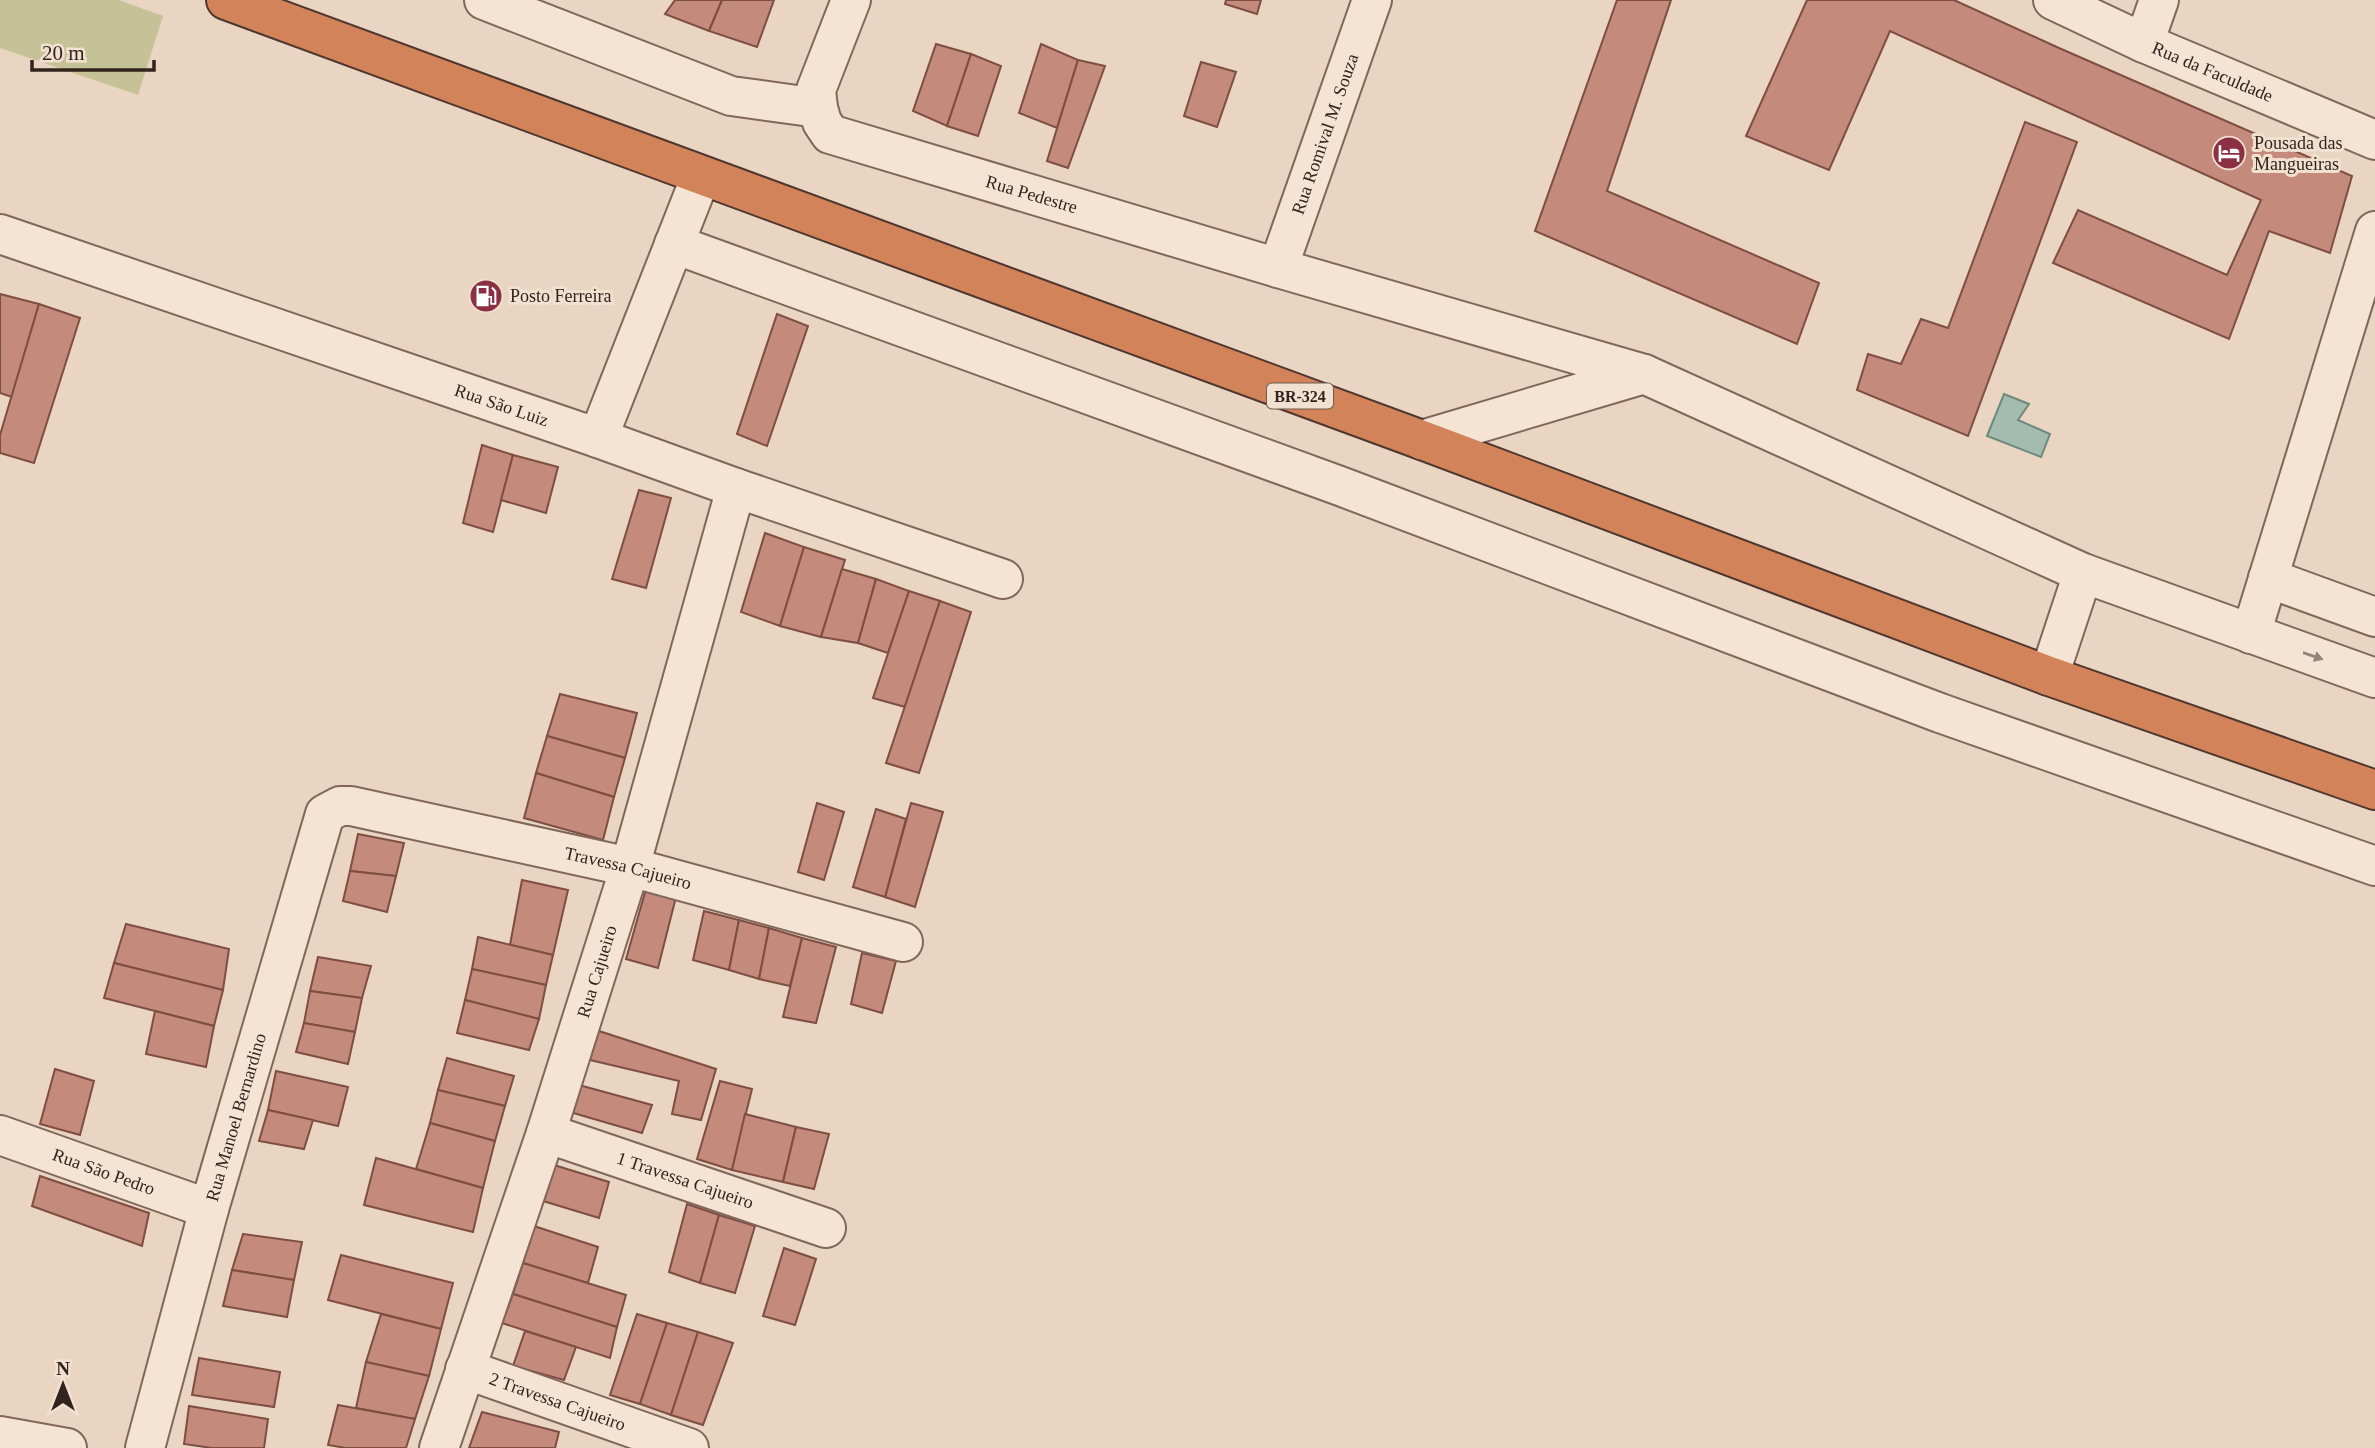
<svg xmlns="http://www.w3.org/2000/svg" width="2375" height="1448" viewBox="0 0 2375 1448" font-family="'Times New Roman',serif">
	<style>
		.green { fill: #c6c297 }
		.water { fill: #a4bcb0; stroke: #6c897c; stroke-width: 2 }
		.building { fill: #c48a7b; stroke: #7e4e43; stroke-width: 2 }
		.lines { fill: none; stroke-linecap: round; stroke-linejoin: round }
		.minor-casing { stroke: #81675b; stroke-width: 42 }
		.highway-casing { stroke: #4f372f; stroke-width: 42 }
		.minor { stroke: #f5e4d4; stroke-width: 38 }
		.highway { stroke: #d28359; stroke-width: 38 }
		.oneway { fill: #948479 }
		.labels { text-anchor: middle; stroke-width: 6; stroke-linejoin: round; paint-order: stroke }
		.shield { fill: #f2e1d0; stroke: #6c5c53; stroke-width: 2 }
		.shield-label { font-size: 16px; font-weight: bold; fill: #32231e }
		.street-label { font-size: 18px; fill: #32231e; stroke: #f2e1d0 }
		.poi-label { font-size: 18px; fill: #32231e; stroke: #f2e1d0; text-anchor: start }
	</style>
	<rect width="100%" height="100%" fill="#e9d5c2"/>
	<!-- green -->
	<path class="green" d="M0,0H119L163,16L138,95L0,48Z"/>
	<!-- water -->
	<path class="water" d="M2004,394L2029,404L2018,420L2050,434L2041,457L1987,436Z"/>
	<!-- building -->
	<g class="building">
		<path d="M675,0H722L709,31L665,14Z"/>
		<path d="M722,0H774L757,47L709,31Z"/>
		<path d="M1226,0H1261L1257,14L1225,4Z"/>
		<path d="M1617,0H1671L1607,191L1819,283L1797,344L1535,231Z"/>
		<path d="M1807,0H1954L2059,48L2352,176L2330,253L2269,231L2229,339L2053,263L2078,210L2227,275L2261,200L1890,31L1829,170L1746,136Z"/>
		<path d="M936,44L971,54L947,126L913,111Z"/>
		<path d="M1041,44L1078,60L1057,128L1019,113Z"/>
		<path d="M971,54L1001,66L978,136L947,126Z"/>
		<path d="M1078,60L1105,66L1068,168L1047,161Z"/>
		<path d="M1201,62L1236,72L1217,127L1184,116Z"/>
		<path d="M2025,122L2077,142L1968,436L1857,390L1868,354L1901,364L1921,319L1948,328Z"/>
		<path d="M0,294L39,304L12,397L0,393Z"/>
		<path d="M39,304L80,318L34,463L0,453V435Z"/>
		<path d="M777,314L808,326L767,446L737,434Z"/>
		<path d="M482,445L513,455L493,532L463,523Z"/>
		<path d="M513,455L558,467L546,513L501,500Z"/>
		<path d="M639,490L671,498L646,588L612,579Z"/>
		<path d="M765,533L804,547L780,626L741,612Z"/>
		<path d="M804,547L845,560L821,637L780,626Z"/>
		<path d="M842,569L876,579L858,643L821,637Z"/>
		<path d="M876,579L909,591L888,653L858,643Z"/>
		<path d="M909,591L940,601L905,707L873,698Z"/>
		<path d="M940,601L971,612L919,773L886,763Z"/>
		<path d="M560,694L637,713L625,758L547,736Z"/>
		<path d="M547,736L625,758L614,797L536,773Z"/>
		<path d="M536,773L614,797L603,840L524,818Z"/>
		<path d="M817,803L844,812L824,880L798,872Z"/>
		<path d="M911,803L943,812L915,907L885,897Z"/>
		<path d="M876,809L906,819L885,897L853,887Z"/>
		<path d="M358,834L404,843L396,876L350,871Z"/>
		<path d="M350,871L396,876L387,912L343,901Z"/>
		<path d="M522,880L568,890L553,955L510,945Z"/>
		<path d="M646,889L676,897L658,968L626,959Z"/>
		<path d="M704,911L739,920L729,970L693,960Z"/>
		<path d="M739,920L769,928L759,979L729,970Z"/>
		<path d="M126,924L229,949L223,990L114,963Z"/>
		<path d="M769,928L802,938L790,986L759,979Z"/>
		<path d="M478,937L553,955L546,985L472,969Z"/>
		<path d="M802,938L836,947L816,1023L783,1017Z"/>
		<path d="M862,953L896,961L882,1013L851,1004Z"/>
		<path d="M318,957L371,966L362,998L310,991Z"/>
		<path d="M114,963L223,990L214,1026L104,998Z"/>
		<path d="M472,969L546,985L539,1019L465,1000Z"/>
		<path d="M310,991L362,998L355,1032L304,1023Z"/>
		<path d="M465,1000L539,1019L529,1050L457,1033Z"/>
		<path d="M155,1011L214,1026L206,1067L146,1054Z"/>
		<path d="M304,1023L355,1032L348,1064L296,1052Z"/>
		<path d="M599,1031L716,1069L701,1120L672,1114L679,1081L590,1060Z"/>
		<path d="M447,1058L514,1076L505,1106L438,1090Z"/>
		<path d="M55,1069L94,1081L80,1135L40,1124Z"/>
		<path d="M276,1071L348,1087L338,1126L268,1110Z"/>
		<path d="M720,1081L752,1089L732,1170L697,1159Z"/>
		<path d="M579,1085L652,1105L642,1133L570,1112Z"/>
		<path d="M438,1090L505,1106L495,1141L430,1123Z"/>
		<path d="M268,1110L313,1120L304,1149L259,1141Z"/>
		<path d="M745,1114L796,1127L783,1182L732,1170Z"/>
		<path d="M430,1123L495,1141L483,1188L416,1169Z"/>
		<path d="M796,1127L829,1134L814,1189L783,1182Z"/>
		<path d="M376,1158L483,1188L473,1232L364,1205Z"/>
		<path d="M554,1165L609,1182L599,1218L543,1201Z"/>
		<path d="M40,1176L149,1213L142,1246L32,1206Z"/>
		<path d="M687,1204L719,1215L700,1283L669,1272Z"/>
		<path d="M719,1215L755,1226L735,1293L700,1283Z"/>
		<path d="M534,1226L598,1247L588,1283L523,1263Z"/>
		<path d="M243,1234L302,1242L294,1280L232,1270Z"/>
		<path d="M784,1248L816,1259L795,1325L763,1316Z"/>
		<path d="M341,1255L453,1283L441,1329L328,1300Z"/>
		<path d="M523,1263L626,1295L617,1327L513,1294Z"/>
		<path d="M232,1270L294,1280L287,1317L223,1306Z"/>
		<path d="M513,1294L617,1327L610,1358L502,1323Z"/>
		<path d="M381,1314L441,1329L429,1376L366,1362Z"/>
		<path d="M637,1314L667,1323L640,1404L610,1395Z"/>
		<path d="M667,1323L698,1332L671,1415L640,1404Z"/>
		<path d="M525,1331L576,1347L564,1380L513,1366Z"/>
		<path d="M698,1332L733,1343L703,1425L671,1415Z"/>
		<path d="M199,1358L280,1372L274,1407L192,1395Z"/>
		<path d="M366,1362L429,1376L415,1419L356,1408Z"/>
		<path d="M338,1405L415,1419L406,1448H346L328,1445Z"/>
		<path d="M189,1406L268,1419L264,1448H212L184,1444Z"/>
		<path d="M482,1412L559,1432L555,1448H469Z"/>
	</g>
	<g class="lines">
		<defs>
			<g id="minor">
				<path d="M484,0L731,96L818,108"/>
				<path id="s1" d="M851,0L816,90L818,108L822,122L830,134L1278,268L1644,374L2083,573L2375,678"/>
				<path id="s2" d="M2053,0L2144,43L2375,140"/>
				<path d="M2144,43L2159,0"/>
				<path id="s3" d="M0,234L598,438L736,488L1003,579"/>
				<path d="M674,244L1340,486L1940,713L2375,866"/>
				<path id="s4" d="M1278,268L1372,0"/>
				<path d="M598,438L701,176"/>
				<path d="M1422,440L1644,374"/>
				<path d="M2268,578L2375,617"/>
				<path d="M2251,634L2375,231"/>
				<path d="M2049,676L2083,573"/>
				<path id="s5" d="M546,1133L826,1228"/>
				<path id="s6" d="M0,1135L209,1209"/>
				<path id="s7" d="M465,1369L689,1448"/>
				<path d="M0,1436L67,1448"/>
				<path id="s8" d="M145,1448L209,1209L325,814L340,806H351L630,867L903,942"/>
				<path id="s9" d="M439,1448L546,1133L630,867L736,488"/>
			</g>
			<path id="highway" d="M226,0L1422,440L2049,676L2375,790"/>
		</defs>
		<!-- minor casing -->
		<use href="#minor" class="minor-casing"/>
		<!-- highway casing -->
		<use href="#highway" class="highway-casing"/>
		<!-- minor -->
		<use href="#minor" class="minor"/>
		<!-- highway -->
		<use href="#highway" class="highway"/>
	</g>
	<!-- one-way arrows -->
	<defs><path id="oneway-solid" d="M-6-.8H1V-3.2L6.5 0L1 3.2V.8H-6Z" transform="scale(1.75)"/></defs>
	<use class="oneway" href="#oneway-solid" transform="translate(2313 656) rotate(19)"/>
	<!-- icons -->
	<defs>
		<symbol id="hotel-disc" viewBox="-11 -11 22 22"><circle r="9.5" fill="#8b3044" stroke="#f2e1d0"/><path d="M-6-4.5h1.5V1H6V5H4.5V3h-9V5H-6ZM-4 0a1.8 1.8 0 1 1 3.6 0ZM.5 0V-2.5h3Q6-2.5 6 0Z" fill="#fff"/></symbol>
		<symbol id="fuel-disc" viewBox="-11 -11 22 22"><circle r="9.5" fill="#8b3044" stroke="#f2e1d0"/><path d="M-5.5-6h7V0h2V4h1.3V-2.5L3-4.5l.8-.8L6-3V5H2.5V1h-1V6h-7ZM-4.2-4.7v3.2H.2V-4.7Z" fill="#fff"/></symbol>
	</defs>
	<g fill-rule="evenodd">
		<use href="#hotel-disc" x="2210" y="134" width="38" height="38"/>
		<use href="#fuel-disc" x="467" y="277" width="38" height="38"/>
	</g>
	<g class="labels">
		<!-- shield labels -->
		<rect class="shield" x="1267" y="383.5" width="66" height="25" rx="5"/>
		<g class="shield-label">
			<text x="1300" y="402">BR-324</text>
		</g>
		<!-- street labels -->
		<g class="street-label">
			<text dy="6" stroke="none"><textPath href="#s2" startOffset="175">Rua da Faculdade</textPath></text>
			<text dy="6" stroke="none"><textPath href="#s4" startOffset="142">Rua Romival M. Souza</textPath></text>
			<text dy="6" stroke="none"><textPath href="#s1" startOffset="354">Rua Pedestre</textPath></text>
			<text dy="6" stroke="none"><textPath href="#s3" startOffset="530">Rua São Luiz</textPath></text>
			<text dy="6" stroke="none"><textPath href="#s8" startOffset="971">Travessa Cajueiro</textPath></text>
			<text dy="6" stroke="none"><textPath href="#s9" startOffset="502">Rua Cajueiro</textPath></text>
			<text dy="6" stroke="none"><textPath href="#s8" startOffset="343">Rua Manoel Bernardino</textPath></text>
			<text dy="6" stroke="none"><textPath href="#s6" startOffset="110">Rua São Pedro</textPath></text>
			<text dy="6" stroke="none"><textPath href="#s5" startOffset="147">1 Travessa Cajueiro</textPath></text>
			<text dy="6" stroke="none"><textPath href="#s7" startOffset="98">2 Travessa Cajueiro</textPath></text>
		</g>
		<!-- poi labels -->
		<g class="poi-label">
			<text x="2254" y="149">Pousada das<tspan x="2254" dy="21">Mangueiras</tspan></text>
			<text x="510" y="302">Posto Ferreira</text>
		</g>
	</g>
	<!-- north arrow -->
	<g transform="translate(63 1385)" stroke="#f2e1d0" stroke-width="5" paint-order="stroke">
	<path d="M0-5L12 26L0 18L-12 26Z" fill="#32231e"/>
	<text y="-10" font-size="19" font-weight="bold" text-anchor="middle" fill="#32231e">N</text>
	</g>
	<!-- scale -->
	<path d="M32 60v10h122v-10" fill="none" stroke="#32231e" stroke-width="3.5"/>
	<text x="42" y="60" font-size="21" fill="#32231e" stroke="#f2e1d0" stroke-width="5" paint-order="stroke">20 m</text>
</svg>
